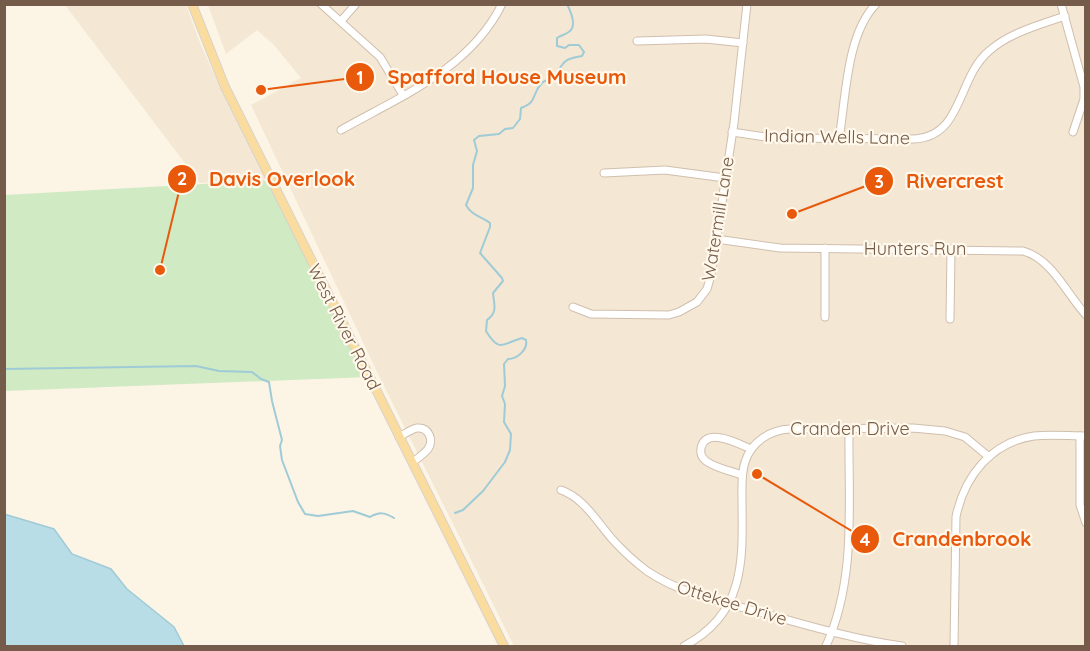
<svg xmlns="http://www.w3.org/2000/svg" width="1090" height="651" viewBox="0 0 1090 651" font-family="Quicksand,sans-serif">
	<style>
		.residential { fill: #f4e7d3 }
		.green { fill: #d0eac3 }
		.water { fill: #b9dde6; stroke: #9fcbd7; stroke-width: 1.5 }
		.lines { fill: none; stroke-linecap: round; stroke-linejoin: round }
		.stream { stroke: #9fcbd7; stroke-width: 2 }
		.minor-casing { stroke: #d0bfae; stroke-width: 9 }
		.major-casing { stroke: #d8d1cc; stroke-width: 10 }
		.minor { stroke: #fff; stroke-width: 7 }
		.major { stroke: #fadd9e; stroke-width: 8 }
		.labels { text-anchor: middle; stroke-width: 4.5; stroke-linejoin: round; paint-order: stroke }
		.street-label { font-size: 18px; fill: #755c4a; stroke: #fff8eb }
		.leader { fill: none; stroke: #e8590c; stroke-width: 2 }
		.callout-dot { fill: #e8590c; stroke: #fff8eb; stroke-width: 2 }
		.mark-label { font-size: 18px; text-anchor: middle; font-weight: bold; fill: #fff }
		.callout-label { font-size: 20px; text-anchor: middle; font-weight: bold; fill: #e8590c; stroke: #fff8eb; stroke-width: 4.5; stroke-linejoin: round; paint-order: stroke }
	</style>
	<rect width="100%" height="100%" fill="#fcf4e5"/>
	<!-- residential -->
	<g class="residential">
		<path d="M65,5H186L200,43L223,94L266,179L200,183Z"/>
		<path d="M208,5H1085V646H514L380,378L251,105L301,78L274,45L257,30L226,54Z"/>
	</g>
	<!-- green -->
	<path class="green" d="M272,180L369,377L5,391V195Z"/>
	<!-- water -->
	<path class="water" d="M4,514L54,529L72,554L111,569L127,589L174,627L184,646H5Z"/>
	<g class="lines">
		<!-- stream -->
		<g class="stream">
			<path d="M4,369L196,366L219,371L252,372L261,379L269,382L272,401L282,440L280,446L282,460L298,502L305,514L318,516L353,511L370,517C379,512 384,512 394,518"/>
			<path d="M455,513L463,510L483,491L505,462L510,450L511,434L504,422L505,404L502,396L505,386L504,364L508,359C518,359 528,349 526,340L522,338C503,343 500,354 486,331L487,320C498,312 494,305 493,293L503,281L502,278L480,253L490,227V223C481,216 472,216 466,205L473,188V165L477,151L474,140L479,136L499,134L505,129L513,128L520,119L521,108C538,102 531,95 541,84C544,80 549,80 553,77C566,64 558,60 582,56L584,52L579,45H569L565,48L557,46V38C561,35 568,34 571,30C576,24 570,10 567,4"/>
		</g>
		<defs>
			<g id="minor">
				<path d="M321,4L380,57L403,95"/>
				<path d="M1061,4L1084,87V99L1073,132"/>
				<path d="M341,21L356,4"/>
				<path d="M637,41L706,39L743,43"/>
				<path d="M341,130C401,96 470,69 502,4"/>
				<path d="M732,132L773,138L915,139C963,136 957,78 989,51C1009,33 1039,25 1065,16"/>
				<path d="M839,139C846,98 846,35 876,4"/>
				<path d="M604,173L665,170L725,178"/>
				<path d="M716,239L780,248L1023,251C1052,259 1066,293 1086,315"/>
				<path d="M573,307L591,314L669,315L679,312L697,302L707,289L711,275L734,123L747,4"/>
				<path d="M825,317V248"/>
				<path d="M950,319L951,249"/>
				<path d="M1080,436V505L1086,523"/>
				<path d="M399,437C405,434 411,429 417,428C429,427 434,440 428,449C424,454 418,458 413,462"/>
				<path d="M742,475C731,471 715,468 706,461C702,458 700,453 701,448C706,426 739,444 751,449"/>
				<path d="M561,490C584,498 597,522 613,540C623,551 635,562 647,571C681,594 720,601 759,612C806,625 853,639 902,646"/>
				<path d="M684,646C709,633 728,613 736,585C744,557 742,528 742,499C742,487 741,474 745,462C751,442 770,430 790,429L913,428L945,431L965,437L989,457"/>
				<path d="M826,646C857,578 848,501 849,429"/>
				<path d="M954,646L956,517C964,477 991,442 1034,436C1051,434 1069,436 1086,436"/>
			</g>
			<path id="major" d="M192,4L225,87L504,646"/>
		</defs>
		<!-- minor casing -->
		<use href="#minor" class="minor-casing"/>
		<!-- major casing -->
		<use href="#major" class="major-casing"/>
		<!-- minor -->
		<use href="#minor" class="minor"/>
		<!-- major -->
		<use href="#major" class="major"/>
	</g>
	<g class="labels">
		<!-- street labels -->
		<g class="street-label">
			<text transform="translate(837 137) rotate(1)" y="6">Indian Wells Lane</text>
			<text transform="translate(718 219) rotate(-81)" y="6">Watermill Lane</text>
			<text x="915" y="255">Hunters Run</text>
			<text transform="translate(344 327) rotate(63)" y="6">West River Road</text>
			<text x="850" y="435">Cranden Drive</text>
			<text transform="translate(732 603) rotate(17)" y="6">Ottekee Drive</text>
		</g>
	</g>
	<!-- callouts -->
	<path class="leader" d="M261 90L360 77M160 270L182 179M792 214L879 181M757 474L865 539"/>
	<g class="callout-dot">
		<circle cx="261" cy="90" r="6"/>
		<circle cx="160" cy="270" r="6"/>
		<circle cx="792" cy="214" r="6"/>
		<circle cx="757" cy="474" r="6"/>
		<circle cx="360" cy="77" r="15"/>
		<circle cx="182" cy="179" r="15"/>
		<circle cx="879" cy="181" r="15"/>
		<circle cx="865" cy="539" r="15"/>
	</g>
	<g class="mark-label">
		<text x="360" y="84">1</text>
		<text x="182" y="185">2</text>
		<text x="879" y="188">3</text>
		<text x="865" y="546">4</text>
	</g>
	<g class="callout-label">
		<text x="507" y="84">Spafford House Museum</text>
		<text x="282" y="186">Davis Overlook</text>
		<text x="955" y="188">Rivercrest</text>
		<text x="962" y="546">Crandenbrook</text>
	</g>
	<!-- border -->
	<rect width="1090" height="651" fill="none" stroke="#755c4a" stroke-width="12"/>
</svg>
